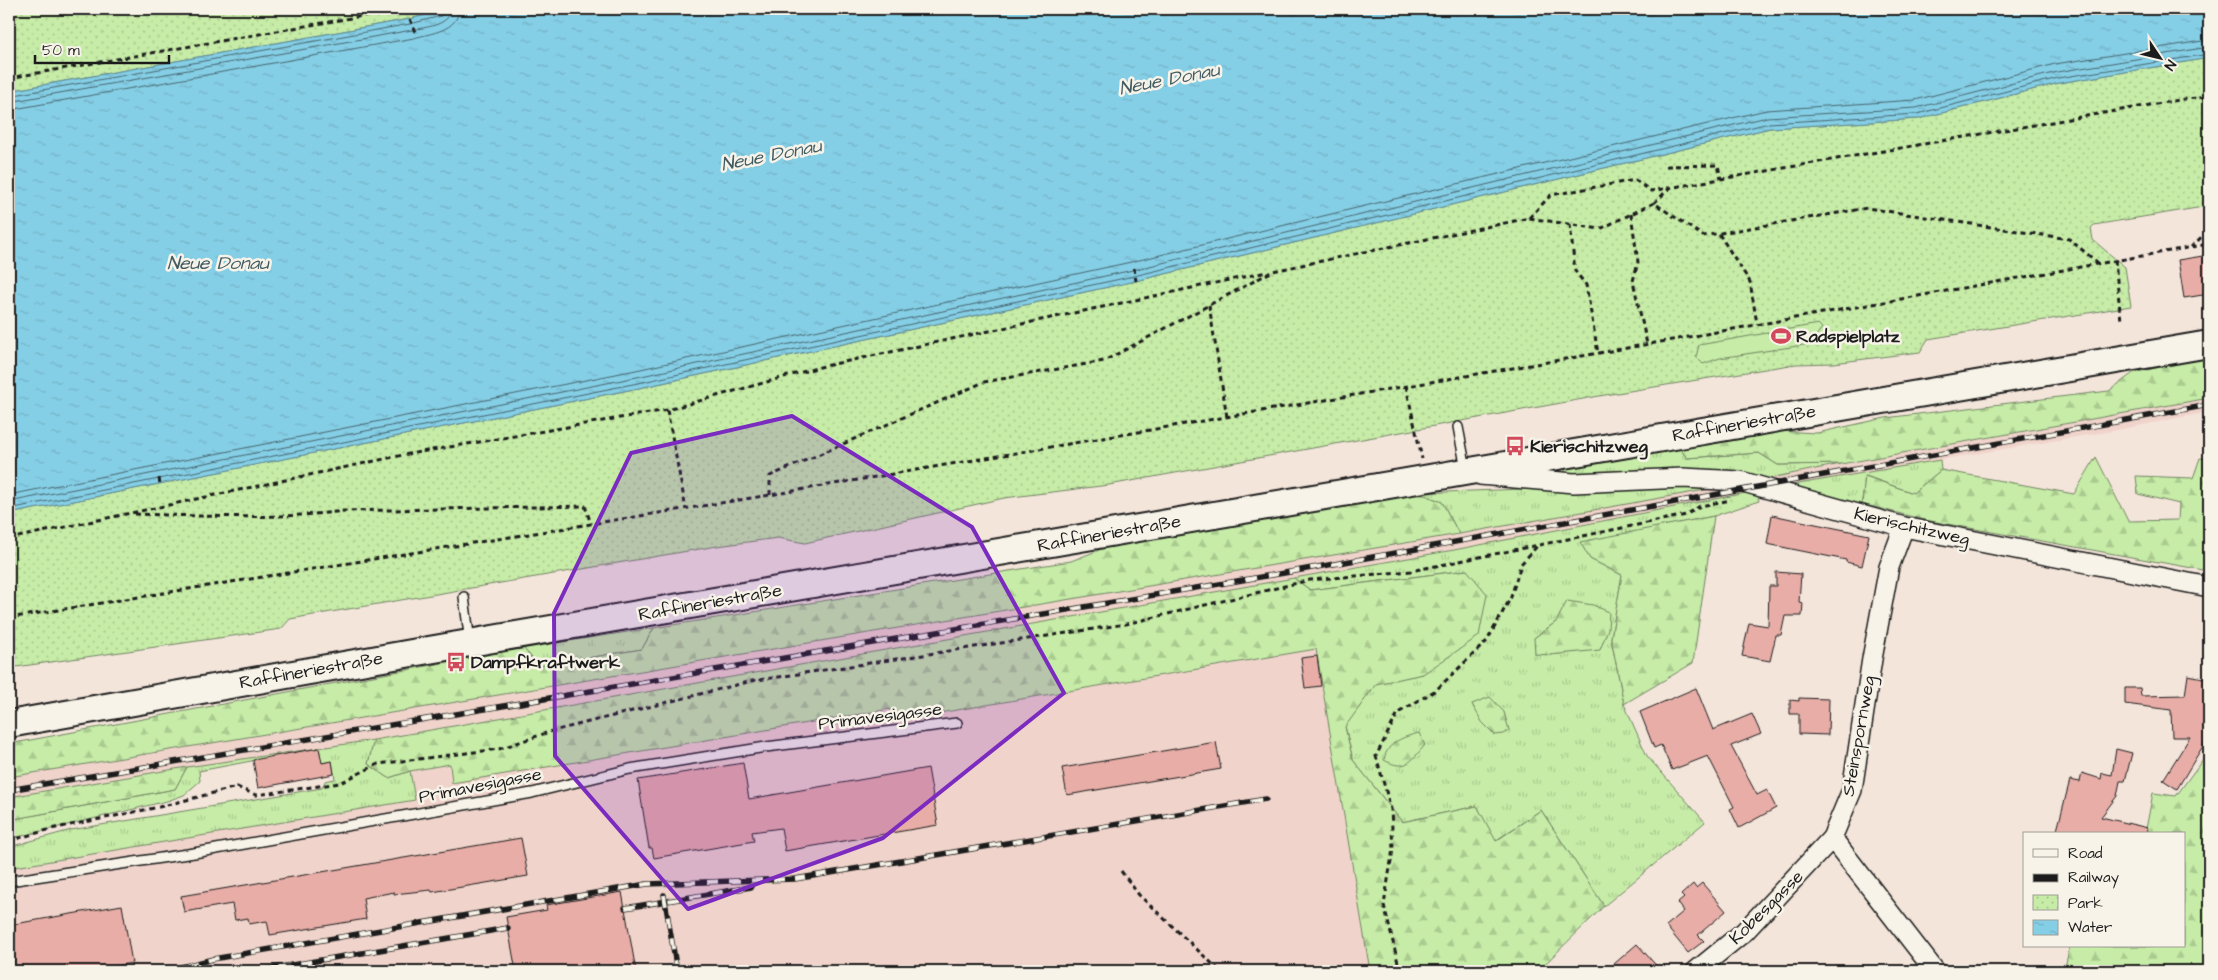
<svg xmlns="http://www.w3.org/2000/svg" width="2218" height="980" viewBox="0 0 2218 980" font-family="'Architects Daughter',sans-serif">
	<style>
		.built { fill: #f0d4cb }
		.grass { fill: url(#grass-tufts); stroke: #718462; fill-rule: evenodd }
		.forest { fill: url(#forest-firs); stroke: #718462 }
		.park { fill: url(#park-dots); stroke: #718462 }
		.pitch { fill: #c6eca7; stroke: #718462 }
		.water { fill: url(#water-ripples); stroke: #5b8795 }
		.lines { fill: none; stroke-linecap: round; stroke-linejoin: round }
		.shore { stroke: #46646d; stroke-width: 1 }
		.building { fill: #e8ada7; stroke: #1c1c1c }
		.lane-casing { stroke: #1c1c1c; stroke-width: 12 }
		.street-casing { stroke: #1c1c1c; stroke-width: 22 }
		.secondary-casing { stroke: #1c1c1c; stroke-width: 30 }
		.path { stroke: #1c1c1c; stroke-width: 3; stroke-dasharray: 5 4; stroke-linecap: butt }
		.lane { stroke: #f7f3e8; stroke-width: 9 }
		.street { stroke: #f7f3e8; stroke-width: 19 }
		.secondary { stroke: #f7f3e8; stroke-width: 26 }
		.rail-casing { stroke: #1c1c1c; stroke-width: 5.5 }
		.rail { stroke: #f7f3e8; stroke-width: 4; stroke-dasharray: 11; stroke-linecap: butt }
		.marked { fill: #7b2cbf; fill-opacity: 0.2; stroke: #7b2cbf; stroke-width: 4; stroke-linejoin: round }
		.labels { text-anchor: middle; stroke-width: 5; stroke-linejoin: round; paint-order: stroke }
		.poi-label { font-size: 18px; font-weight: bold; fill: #1c1c1c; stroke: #f7f3e8; text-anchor: start }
		.street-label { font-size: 18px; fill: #1c1c1c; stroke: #f7f3e8 }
		.water-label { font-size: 19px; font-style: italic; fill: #415b63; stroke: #f7f3e8 }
	</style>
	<defs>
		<pattern id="grass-tufts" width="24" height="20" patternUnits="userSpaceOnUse" patternTransform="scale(1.25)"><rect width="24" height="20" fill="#c6eca7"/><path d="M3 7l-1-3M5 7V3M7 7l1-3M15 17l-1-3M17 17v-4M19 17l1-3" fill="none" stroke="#aaca8f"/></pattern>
		<pattern id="forest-firs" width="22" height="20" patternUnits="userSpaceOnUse" patternTransform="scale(1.25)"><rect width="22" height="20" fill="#c6eca7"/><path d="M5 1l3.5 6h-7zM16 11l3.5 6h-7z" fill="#aaca8f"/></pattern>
		<pattern id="park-dots" width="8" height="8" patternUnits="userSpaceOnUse" patternTransform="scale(1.25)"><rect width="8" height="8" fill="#c6eca7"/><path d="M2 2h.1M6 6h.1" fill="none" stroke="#aaca8f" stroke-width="1.8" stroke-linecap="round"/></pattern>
		<pattern id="water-ripples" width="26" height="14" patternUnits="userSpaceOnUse" patternTransform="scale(1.25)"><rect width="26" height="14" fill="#85cfe6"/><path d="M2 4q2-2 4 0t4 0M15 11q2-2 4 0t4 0" fill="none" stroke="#72b1c5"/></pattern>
	</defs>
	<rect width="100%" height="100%" fill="#f4e5db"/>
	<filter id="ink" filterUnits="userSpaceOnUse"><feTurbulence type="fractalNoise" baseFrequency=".02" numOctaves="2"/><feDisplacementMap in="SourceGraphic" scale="10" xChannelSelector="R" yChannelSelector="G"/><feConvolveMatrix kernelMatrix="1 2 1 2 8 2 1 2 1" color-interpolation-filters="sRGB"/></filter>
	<g filter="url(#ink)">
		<!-- built -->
		<g class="built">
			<path d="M2209,398V412L2112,431L1761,490L1454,550L374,740L187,767L9,797V777L1459,534Z"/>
			<path d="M1316,649L1370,971H15L9,938V868L415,800L410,771L450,764L452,782L890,709L892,721Z"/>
		</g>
		<!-- grass -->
		<g class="grass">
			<path d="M1678,446L1687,458L1759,453L1778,465L1841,464L1760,480L1571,479L1564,473L1566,468Z"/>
			<path d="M1940,460L1941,470L1913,493L1866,476L1861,505L1786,486Z"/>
			<path d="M1602,486L1722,487L1459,534L1442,502L1420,493Z"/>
			<path d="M1756,491L1759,501L1714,516L1581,543L1590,559L1622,575L1611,638L1624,704L1647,756L1705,822L1604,906L1541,810L1495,841L1477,806L1402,822L1353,760L1345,726L1376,683L1423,674L1467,570L1310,590L1294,578L1454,550ZM1556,622L1600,649L1549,655L1534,638Z"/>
			<path d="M654,628L642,649L539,666L523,648Z"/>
			<path d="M374,740L368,764L389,778L410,771L415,800L9,868V847L71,830L322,788L325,781L335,779L332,761L322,763L319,748L199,771L200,781L184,795L167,801L9,839V820L175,789L187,767Z"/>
		</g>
		<!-- forest -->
		<g class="forest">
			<path d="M2209,356V398L1841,464L1778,465L1759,453L1687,458L1678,446L1779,431L1817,433L1885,418L2109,391L2133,373Z"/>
			<path d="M2096,457L2128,521L2178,520L2179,504L2138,494L2136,476L2193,478L2200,458L2209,459V571L1925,520L1862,504L1865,476L1913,493L1941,470L2074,494Z"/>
			<path d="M1420,493L1442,502L1459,534L9,777V744L523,648L539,666L642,649L654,628L1071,561L1117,543Z"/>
			<path d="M1714,516L1693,663L1624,704L1611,638L1622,575L1590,559L1580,542Z"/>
			<path d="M1467,570L1487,594L1479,636L1423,674L1376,684L1345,727L1353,760L1402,822L1477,806L1496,841L1541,810L1604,906L1543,966L1548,971H1370L1316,649L892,721L890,709L452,783L450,764L410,771L389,778L368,764L374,740L1294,578L1310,590Z"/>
			<path d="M1567,601L1593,605L1609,612L1608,629L1600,650L1549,655L1535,654L1534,638L1556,622Z"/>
			<path d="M1490,697L1504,712L1509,730L1504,734L1495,735L1482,722L1472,704Z"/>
			<path d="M1419,733L1425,745C1411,761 1406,772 1384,760C1387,742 1403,737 1419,733Z"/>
			<path d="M2209,751V971H2064L2070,946H2184V834H2145L2153,793L2176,796Z"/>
			<path d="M187,767L175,789L9,820V797Z"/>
			<path d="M9,938L15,971H9Z"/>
		</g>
		<!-- park -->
		<g class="park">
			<path d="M9,9H448L410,19L9,91Z"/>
			<path d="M2209,58V206L2094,225L2091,228L2093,240L2125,267L2131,306L1928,339L1920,352L1834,363L1796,364L1605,395L1109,485L1004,498L805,543L778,538L717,546L290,619L281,629L9,668V514L639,388L1136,281L1770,128L1918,119L2059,83Z"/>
		</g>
		<!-- pitch -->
		<path class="pitch" d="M1818,324L1822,328L1810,344L1720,358L1703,364L1696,357L1699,345Z"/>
		<!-- water -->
		<path class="water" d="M448,9H2209V58L2059,83L1918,119L1770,128L1136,281L639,388L9,514V91L410,19Z"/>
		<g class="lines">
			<!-- shore -->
			<g class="shore">
				<path d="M9,96L410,24L441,16L445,9"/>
				<path d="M9,102L412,30C425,27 450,26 451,9"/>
				<path d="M9,110L414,38C431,33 458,31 459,9"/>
				<path d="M9,495L636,370L1131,262L1766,110L1915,100L2055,64L2209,40"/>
				<path d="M9,502L637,377L1133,270L1767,117L1916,108L2057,72L2209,47"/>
				<path d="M9,509L638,383L1134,276L1769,123L1917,114L2058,78L2209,54"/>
			</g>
		</g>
		<!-- building -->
		<g class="building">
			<path d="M2209,255V294L2184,298L2178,260Z"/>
			<path d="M1772,515L1869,535L1862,566L1846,562V560L1767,544Z"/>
			<path d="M1776,572L1801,574L1799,602L1803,603L1802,616H1785L1781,635H1776L1770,661L1742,656L1749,623L1768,626L1769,586H1776Z"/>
			<path d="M1317,656L1321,686L1305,688L1301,658Z"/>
			<path d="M2188,675L2209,679V736L2177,789L2163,780L2190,737H2172L2171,710L2125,704V688H2140L2141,696L2185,695Z"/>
			<path d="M1696,688L1713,730L1752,714L1761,734L1731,746L1757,795L1767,790L1776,808L1739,828L1730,809L1734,807L1708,756L1672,770L1661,745L1654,748L1640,712Z"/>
			<path d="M1799,698L1829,699L1828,735L1799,734V714H1790V700L1799,701Z"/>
			<path d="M1216,742L1221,769L1067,795L1062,768Z"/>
			<path d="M319,748L322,763L332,761L334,774L258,788L253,760Z"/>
			<path d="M2116,749L2132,753L2125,781H2120L2117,796L2101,817L2148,828L2147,834H2056L2070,780L2080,782L2082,773L2101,779L2102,773L2112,775Z"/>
			<path d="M743,763L749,799L928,768L938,825L785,851L781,828L752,832L754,841L654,858L652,848H649L638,780Z"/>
			<path d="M521,838L528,876L432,892L431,890L394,894V892L363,898L366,919L270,935L267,921L249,924L248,918L235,920L232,904L184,912L181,896Z"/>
			<path d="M1702,883L1726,911L1698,935L1704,941L1688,953L1666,926L1684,911L1678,903L1684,898L1681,895L1693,884L1696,888Z"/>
			<path d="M622,892L636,971H516L506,917L547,910L546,905Z"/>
			<path d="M122,905L132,963L86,971H15L9,938V925Z"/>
			<path d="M1637,944L1661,971H1606Z"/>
		</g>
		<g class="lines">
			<defs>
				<g id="lane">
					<path d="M1458,427L1466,469"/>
					<path d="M464,597L470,642"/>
					<path d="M9,881L194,853L532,793L630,769L766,747L957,723"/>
				</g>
				<g id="street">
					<path d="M1480,475L1574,483L1683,478L1740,481L1904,527L2209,587"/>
					<path d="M1904,527L1889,567L1872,659L1852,790L1832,838L1935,971"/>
					<path d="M1696,971L1745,931L1832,838"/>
				</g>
				<path id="secondary" d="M9,724L423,651L2209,344"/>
			</defs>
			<!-- lane casing -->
			<use href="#lane" class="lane-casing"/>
			<!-- street casing -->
			<use href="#street" class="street-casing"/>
			<!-- secondary casing -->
			<use href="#secondary" class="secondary-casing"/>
			<!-- path -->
			<g class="path">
				<path d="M410,19L415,32"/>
				<path d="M9,78L402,9"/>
				<path d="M1666,166L1718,165L1721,179"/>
				<path d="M1654,203L1670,188"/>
				<path d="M1631,214L1638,262L1633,281L1647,344"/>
				<path d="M1529,218L1551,195L1635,180L1651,191L2185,99L2209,97"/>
				<path d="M1570,224L1575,271L1586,285L1598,353"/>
				<path d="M1719,234L1750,282L1757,324"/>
				<path d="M2191,247L2209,230"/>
				<path d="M2115,260L2121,321"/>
				<path d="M1134,268L1136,281"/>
				<path d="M1209,305L1227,417"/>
				<path d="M1406,386L1422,459"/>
				<path d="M667,410L686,509"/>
				<path d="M159,478L160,485"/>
				<path d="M770,495V476L984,382L1104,361L1273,271L1529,218L1600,229L1654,203L1703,236L1867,208L2069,239L2098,263"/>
				<path d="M135,514C204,516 274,520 343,511L585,506L591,524"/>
				<path d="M9,539L403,455L667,410L820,367L1267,272"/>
				<path d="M9,618L770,495L1571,358L2209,244"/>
				<path d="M9,841L51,829L159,807L237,787L256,795L340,783L378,764L499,749L549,732L752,681L1126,624L1310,580L1411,571L1686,515L1700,506L1731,500"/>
				<path d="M1121,871L1139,895L1220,971"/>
				<path d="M1400,971L1384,905L1393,849L1391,809L1376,756L1398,713L1436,690L1487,641L1511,597L1521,564L1539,544"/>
			</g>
			<!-- lane -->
			<use href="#lane" class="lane"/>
			<!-- street -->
			<use href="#street" class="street"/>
			<!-- secondary -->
			<use href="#secondary" class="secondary"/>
			<defs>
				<g id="rail">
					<path d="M9,790L1290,572L2209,405"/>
					<path d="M664,895L677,971"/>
					<path d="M625,908L751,887"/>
					<path d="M165,971L213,959L647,884L795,879L1266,799"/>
					<path d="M257,971L508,928"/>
				</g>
			</defs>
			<!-- rail casing -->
			<use href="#rail" class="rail-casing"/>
			<!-- rail -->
			<use href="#rail" class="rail"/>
		</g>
	</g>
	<!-- marked area -->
	<path class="marked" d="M792,416L972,527L1064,693L883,838L688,909L555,756L554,613L631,453Z"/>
	<!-- icons -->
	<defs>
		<symbol id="stadium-bare" viewBox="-9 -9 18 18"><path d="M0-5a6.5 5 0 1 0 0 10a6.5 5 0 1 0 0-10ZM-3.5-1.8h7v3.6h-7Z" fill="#d1495b" stroke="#f7f3e8" stroke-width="2.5" paint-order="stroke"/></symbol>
		<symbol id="bus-bare" viewBox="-9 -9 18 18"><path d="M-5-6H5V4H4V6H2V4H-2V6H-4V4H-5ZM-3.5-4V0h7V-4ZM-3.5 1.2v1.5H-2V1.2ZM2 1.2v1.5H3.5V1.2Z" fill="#d1495b" stroke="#f7f3e8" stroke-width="2.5" paint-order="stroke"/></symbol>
	</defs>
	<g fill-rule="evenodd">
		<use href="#stadium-bare" x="1767" y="322" width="28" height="28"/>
		<use href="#bus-bare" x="1501" y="432" width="28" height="28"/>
		<use href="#bus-bare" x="442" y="648" width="28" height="28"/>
	</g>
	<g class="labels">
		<!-- poi labels -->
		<g class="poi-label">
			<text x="1796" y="342">Radspielplatz</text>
			<text x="1530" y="452">Kierischitzweg</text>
			<text x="471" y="668">Dampfkraftwerk</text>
		</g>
		<!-- street labels -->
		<g class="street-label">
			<text transform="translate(1744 423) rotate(-10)" y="6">Raffineriestraße</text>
			<text transform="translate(1912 526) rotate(13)" y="6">Kierischitzweg</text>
			<text transform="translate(1109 533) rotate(-10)" y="6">Raffineriestraße</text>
			<text transform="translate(710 602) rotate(-10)" y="6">Raffineriestraße</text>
			<text transform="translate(311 670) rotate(-10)" y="6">Raffineriestraße</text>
			<text transform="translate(880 716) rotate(-7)" y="6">Primavesigasse</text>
			<text transform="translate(1858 736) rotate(-80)" y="6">Steinspornweg</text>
			<text transform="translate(480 785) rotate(-11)" y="6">Primavesigasse</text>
			<text transform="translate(1766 907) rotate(-45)" y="6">Kobesgasse</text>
		</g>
		<!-- water labels -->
		<g class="water-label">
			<text transform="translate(1169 78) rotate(-11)" y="7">Neue Donau</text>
			<text transform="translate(771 154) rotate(-11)" y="7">Neue Donau</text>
			<text x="218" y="269">Neue Donau</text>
		</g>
	</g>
	<!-- margin -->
	<rect width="2218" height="980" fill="none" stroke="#f7f3e8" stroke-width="30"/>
	<rect x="15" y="15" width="2188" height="950" fill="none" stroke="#1c1c1c" stroke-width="2" filter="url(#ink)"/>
	<!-- legend -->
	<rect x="2023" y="832" width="162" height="115" fill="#f7f3e8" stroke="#9f9d96"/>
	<rect x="2033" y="849" width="25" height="8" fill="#f7f3e8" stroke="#9f9d96"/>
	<text x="2068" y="858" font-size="15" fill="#1c1c1c">Road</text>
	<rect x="2033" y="874" width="25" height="8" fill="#1c1c1c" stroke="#9f9d96"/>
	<text x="2068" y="882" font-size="15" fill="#1c1c1c">Railway</text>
	<rect x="2033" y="895" width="25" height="15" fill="url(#park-dots)" stroke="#9f9d96"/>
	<text x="2068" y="908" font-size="15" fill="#1c1c1c">Park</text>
	<rect x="2033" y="920" width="25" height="15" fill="url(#water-ripples)" stroke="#9f9d96"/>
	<text x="2068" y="932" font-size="15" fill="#1c1c1c">Water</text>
	<!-- north arrow -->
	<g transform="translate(2160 58) rotate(125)" stroke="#f7f3e8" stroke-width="4" paint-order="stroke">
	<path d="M0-4L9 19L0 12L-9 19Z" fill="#1c1c1c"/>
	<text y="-8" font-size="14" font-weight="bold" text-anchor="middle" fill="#1c1c1c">N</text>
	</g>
	<!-- scale -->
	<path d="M35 55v8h134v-8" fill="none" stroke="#1c1c1c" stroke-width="2.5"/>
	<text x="42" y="55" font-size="15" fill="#1c1c1c" stroke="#f7f3e8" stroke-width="4" paint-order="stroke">50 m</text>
</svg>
